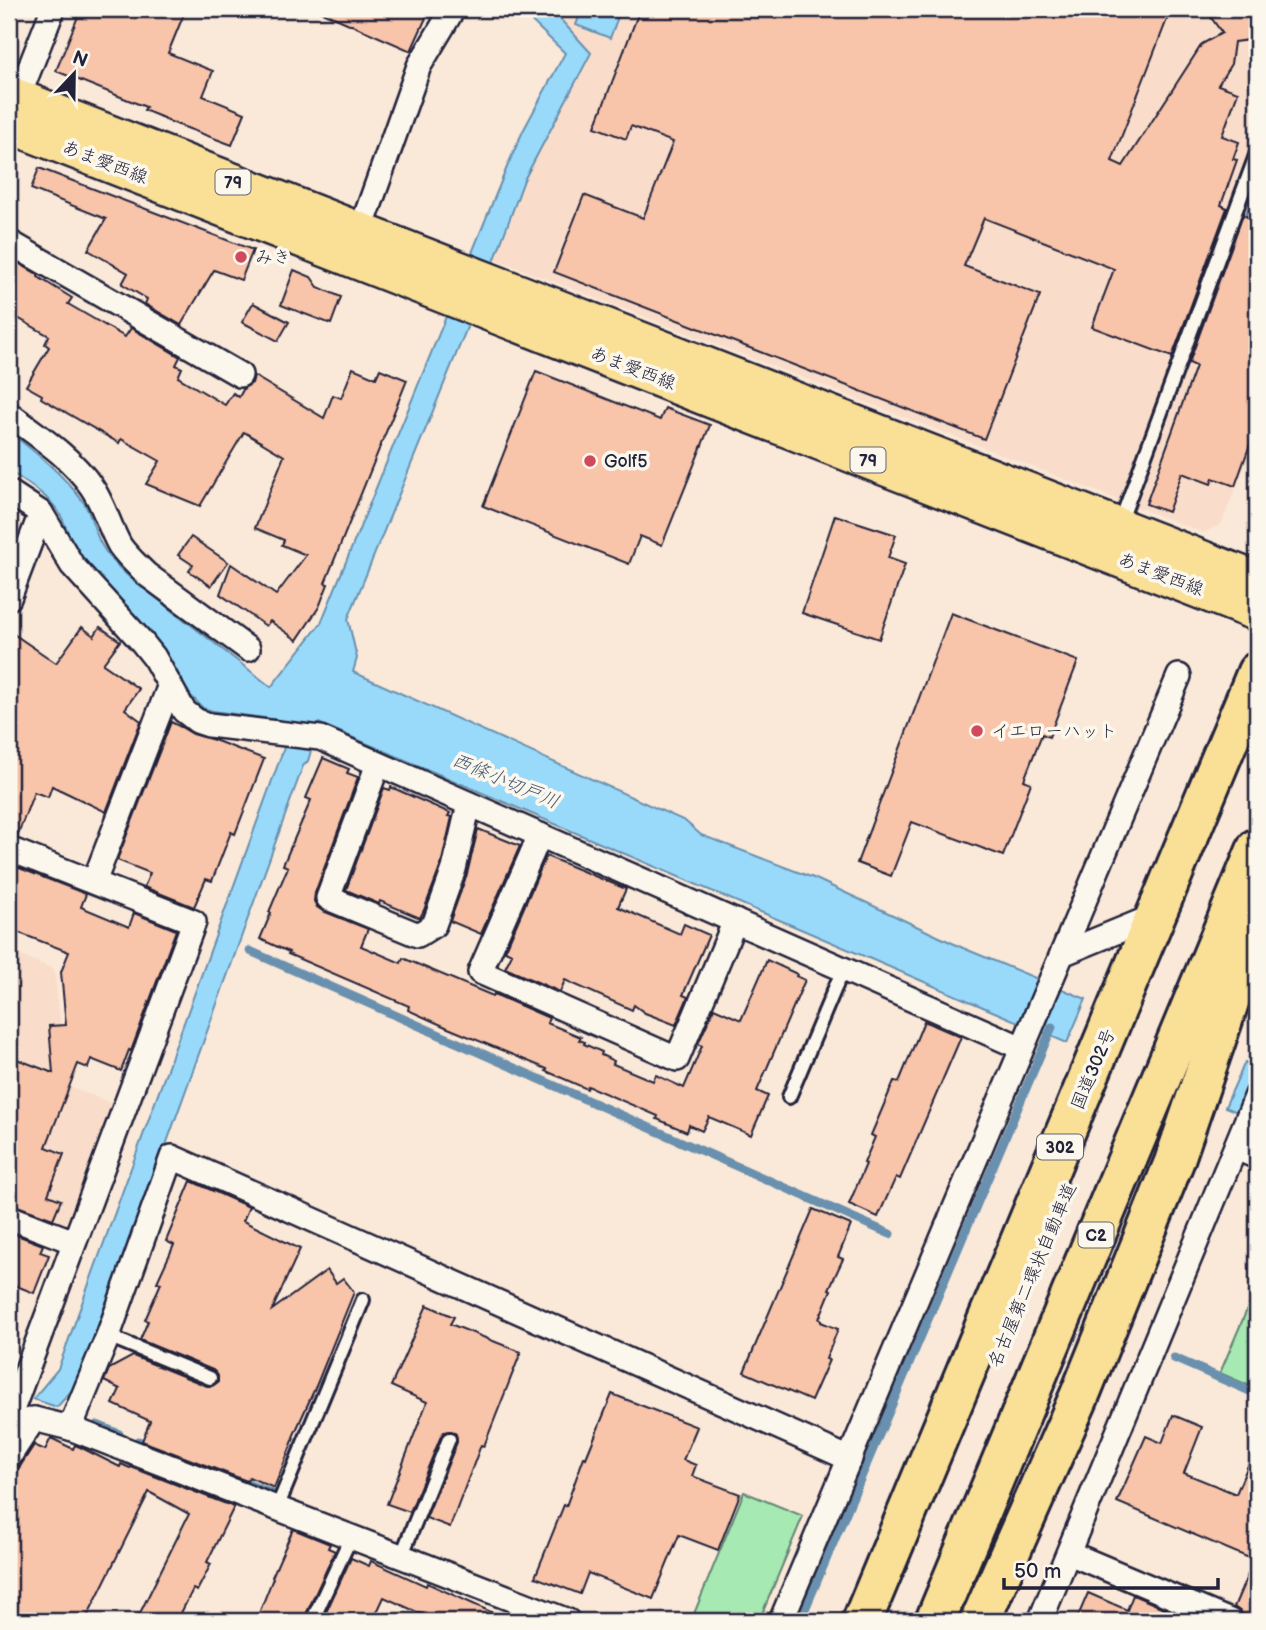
<svg xmlns="http://www.w3.org/2000/svg" width="1266" height="1630" viewBox="0 0 1266 1630" font-family="'Balsamiq Sans','Klee One',sans-serif">
	<style>
		.built { fill: #f9ddca }
		.green { fill: #a7e9b2; stroke: #648676; stroke-width: 2 }
		.water { fill: #99dafb; stroke: #6990ae; stroke-width: 2 }
		.lines { fill: none; stroke-linecap: round; stroke-linejoin: round }
		.stream { stroke: #6990ae; stroke-width: 9 }
		.building { fill: #f8c4aa; stroke: #22223b; stroke-width: 2 }
		.lane-casing { stroke: #22223b; stroke-width: 18 }
		.street-casing { stroke: #22223b; stroke-width: 28 }
		.primary-casing { stroke: #22223b; stroke-width: 42 }
		.highway-casing { stroke: #22223b; stroke-width: 44 }
		.lane { stroke: #fbf7ec; stroke-width: 12 }
		.street { stroke: #fbf7ec; stroke-width: 23 }
		.primary { stroke: #fadf96; stroke-width: 37 }
		.highway { stroke: #fadf96; stroke-width: 38 }
		.poi-dot { fill: #d1495b; stroke: #fbf7ec; stroke-width: 2.5 }
		.labels { text-anchor: middle; stroke-width: 7; stroke-linejoin: round; paint-order: stroke }
		.shield { fill: #fbf7ec; stroke: #636270; stroke-width: 2 }
		.shield-label { font-size: 16px; font-weight: bold; fill: #22223b }
		.street-label { font-size: 18px; fill: #22223b; stroke: #fbf7ec }
		.poi-label { font-size: 18px; fill: #22223b; stroke: #fbf7ec; text-anchor: start }
		.water-label { font-size: 19px; font-style: italic; fill: #465975; stroke: #fbf7ec }
	</style>
	<rect width="100%" height="100%" fill="#fae8d8"/>
	<filter id="ink" filterUnits="userSpaceOnUse"><feTurbulence type="fractalNoise" baseFrequency=".0143" numOctaves="2"/><feDisplacementMap in="SourceGraphic" scale="14" xChannelSelector="R" yChannelSelector="G"/><feConvolveMatrix kernelMatrix="1 2 1 2 8 2 1 2 1" color-interpolation-filters="sRGB"/></filter>
	<g filter="url(#ink)">
		<!-- built -->
		<g class="built">
			<path d="M551,9H1257V437L1221,524L1204,533L495,259L524,180L591,53Z"/>
			<path d="M9,951L54,969L68,1086L116,1105L67,1231L9,1208Z"/>
		</g>
		<!-- green -->
		<g class="green">
			<path d="M1257,1286V1389L1220,1373Z"/>
			<path d="M744,1492L803,1516L759,1621H691Z"/>
		</g>
		<!-- water -->
		<g class="water">
			<path d="M519,9H551L591,53L524,180L495,259L348,619L357,658L353,672L685,821L701,835L816,879L963,948L1086,999L1067,1043L319,723L308,761L303,766L81,1380L57,1407L33,1399L58,1369L285,745L278,720L213,711L203,708L188,693L161,645L77,557C71,545 70,537 65,525C56,499 31,486 9,471V432C37,453 63,474 84,503C92,516 94,531 101,544C108,557 118,567 129,577L271,687L321,623L507,167L523,131L565,53Z"/>
			<path d="M582,9H621L610,38L576,25Z"/>
			<path d="M1245,1062L1257,1066V1120L1225,1107Z"/>
		</g>
		<g class="lines">
			<!-- stream -->
			<g class="stream">
				<path d="M1245,227L1257,193"/>
				<path d="M250,951L890,1234"/>
				<path d="M1174,1358L1257,1394"/>
				<path d="M97,1425L119,1434"/>
				<path d="M138,1441L171,1454"/>
				<path d="M188,1461L273,1494"/>
				<path d="M800,1621L1052,1027"/>
			</g>
		</g>
		<!-- building -->
		<g class="building">
			<path d="M81,9H186L168,53L213,71L203,96L245,113L232,145L168,121V120L144,110L146,107L56,71Z"/>
			<path d="M315,9H430L411,51Z"/>
			<path d="M640,9H1171L1112,161L1123,166L1202,44L1222,33L1205,9H1257V39L1234,42L1231,64L1218,85L1238,92L1222,136L1239,142L1233,159L1237,160L1221,205L1227,208L1172,357L1092,327L1114,269L984,218L964,266L1040,295L984,439L554,272L584,195L643,218L673,142L631,126L626,139L595,127Z"/>
			<path d="M39,168L253,250L241,280L214,270L181,325L145,304L147,299L122,284L128,273L88,250L106,219L31,189Z"/>
			<path d="M1243,215L1257,221V425L1235,486L1213,478L1211,484L1182,473L1168,512L1146,504L1196,366L1189,363Z"/>
			<path d="M9,258L39,275L38,277L72,298L68,304L125,337L131,328L180,357L176,365L182,368L178,377L225,405L233,393L239,397L244,388L252,383L254,376L324,418L333,395L341,398L353,368L376,378L380,369L407,380L325,583L328,584L319,607L297,640L270,621L266,626L220,594L231,564L276,595L306,555L282,545L284,540L255,528L284,456L244,432L200,506L146,484L160,461L121,439L119,443L41,398L42,395L26,386L49,347L45,344L49,336L9,313Z"/>
			<path d="M294,270L311,277L318,287L341,297L331,324L281,305Z"/>
			<path d="M253,303L289,322L278,341L242,322Z"/>
			<path d="M536,371L660,420L665,408L710,425L662,545L640,536L629,564L483,506Z"/>
			<path d="M835,515L896,535L888,558L905,564L879,639L802,613Z"/>
			<path d="M191,537L228,562L211,586L189,571L193,565L178,555Z"/>
			<path d="M951,613L1078,661L1049,737L1042,734L1024,780L1031,783L1003,856L912,822L891,876L857,863Z"/>
			<path d="M82,627L94,636L100,627L120,641L103,664L139,689L125,709L141,721L106,812L52,786L48,797L34,792L17,837L9,835V631L56,663Z"/>
			<path d="M171,722L181,727L193,734L214,740L264,759L235,834L231,832L212,881L206,879L194,907L144,887L150,873L117,860Z"/>
			<path d="M323,758L349,769L347,773L358,777L315,893L314,901L317,907L323,911L368,929L361,946L401,963L403,958L493,996L494,994L549,1018L547,1023L581,1037L579,1040L585,1042L584,1044L602,1052L601,1055L614,1061L613,1064L653,1081L656,1075L684,1088L702,1046L698,1044L714,1008L741,1020L767,960L797,974L796,976L805,980L757,1091L768,1096L751,1135L709,1117L702,1131L689,1125L687,1132L657,1119L658,1116L588,1086L587,1089L546,1071L547,1069L448,1028L408,1010L409,1006L288,954L289,952L260,939L271,913L269,912L288,867L283,865L311,800L306,798Z"/>
			<path d="M391,787L450,813L448,816L452,817L441,865L424,910L420,918L380,901L379,904L346,890L384,788L390,790Z"/>
			<path d="M478,829L520,846L481,934L450,921L467,874Z"/>
			<path d="M546,856L626,889L618,907L680,934L684,924L709,935L683,995L688,997L676,1025L645,1013L634,1005L632,1010L565,980L560,992L505,968L512,954L505,951Z"/>
			<path d="M9,864L86,894L81,907L129,927L134,913L176,930L131,1051L129,1050L121,1071L91,1059L88,1068L78,1064L46,1147L64,1154L48,1195L61,1200L53,1219L9,1203V1056L53,1073L49,1026L66,1025L61,972L69,952L9,929Z"/>
			<path d="M924,1021L961,1037L900,1179L896,1177L878,1217L849,1204L866,1164L864,1163L875,1137L871,1135L894,1081L899,1082Z"/>
			<path d="M191,1181L249,1207L243,1221L300,1249L272,1310L327,1270L336,1283L343,1278L354,1292L316,1386L293,1437L294,1438L274,1488L249,1477L247,1481L142,1441L150,1421L113,1404L120,1389L104,1381L109,1369L133,1356L207,1386H212L218,1382V1376L213,1370L140,1340L148,1321L145,1320L161,1283L157,1282L174,1245L166,1241Z"/>
			<path d="M813,1209L851,1225L838,1257L843,1259L829,1289L831,1290L819,1319L821,1320V1322L838,1329L826,1359L829,1360L811,1401L744,1372Z"/>
			<path d="M9,1232L43,1245L40,1252L49,1255L34,1293L9,1283Z"/>
			<path d="M427,1305L454,1317L450,1324L521,1352L484,1446L481,1445L450,1527L426,1518L457,1442L456,1434L452,1431L444,1432L441,1436L410,1512L387,1504L427,1402L391,1386Z"/>
			<path d="M612,1394L697,1427L683,1460L696,1465L692,1476L740,1494L718,1550L679,1535L653,1599L588,1573L580,1594L535,1577L564,1505L566,1506L584,1457L586,1458Z"/>
			<path d="M1173,1415L1202,1427L1184,1473L1236,1494L1257,1444V1621L1243,1616L1241,1612L1234,1607L1254,1560L1117,1502L1146,1436L1162,1443Z"/>
			<path d="M51,1438L73,1449L75,1445L80,1447L120,1467L121,1464L130,1468L131,1467L234,1507L207,1562L211,1564L197,1591L193,1589L177,1621H136L189,1514L149,1492L85,1621H9V1523L18,1498L9,1493V1489L21,1465L34,1445L45,1450Z"/>
			<path d="M293,1529L330,1544L328,1548L335,1551L303,1621H256L273,1578L272,1577Z"/>
			<path d="M351,1558L369,1566L371,1561L426,1586L427,1583L511,1621H437L384,1597L373,1621H322Z"/>
			<path d="M1088,1593L1127,1610L1133,1595L1166,1609L1160,1621H1076Z"/>
		</g>
		<g class="lines">
			<defs>
				<g id="lane">
					<path d="M1120,523L1257,153"/>
					<path d="M789,1097L843,969"/>
					<path d="M108,1336L210,1378"/>
					<path d="M277,1508L363,1300"/>
					<path d="M401,1557L449,1439"/>
					<path d="M312,1621L351,1537"/>
				</g>
				<g id="street">
					<path d="M18,98L53,9"/>
					<path d="M360,232L419,66L453,9"/>
					<path d="M9,242L240,375"/>
					<path d="M9,414C38,436 70,456 91,486C104,504 109,527 120,546C127,556 137,565 146,574L248,649"/>
					<path d="M9,492L41,513L72,565L142,642L154,657L184,711L197,721L209,725L320,738L1022,1048"/>
					<path d="M9,598L41,513"/>
					<path d="M378,764L328,898L418,935L434,925L454,869L469,804"/>
					<path d="M540,835L480,972L677,1059L735,921"/>
					<path d="M9,849L194,922L9,1418"/>
					<path d="M94,882L170,685"/>
					<path d="M1062,954L1157,915"/>
					<path d="M1236,1148L1257,1157"/>
					<path d="M9,1217L74,1242"/>
					<path d="M9,1425L34,1419L70,1428L568,1621"/>
					<path d="M70,1428L108,1336L172,1157L850,1459"/>
					<path d="M9,1457L34,1419"/>
					<path d="M1069,1553L1230,1621"/>
					<path d="M781,1621L1179,676"/>
					<path d="M1040,1621L1257,1095"/>
				</g>
				<g id="primary">
					<path d="M9,95L1257,581"/>
					<path d="M9,124L1257,612"/>
				</g>
				<g id="highway">
					<path d="M862,1621L1257,672"/>
					<path d="M935,1621L1257,848"/>
					<path d="M980,1621L1079,1397L1174,1162L1257,921"/>
				</g>
			</defs>
			<!-- lane casing -->
			<use href="#lane" class="lane-casing"/>
			<!-- street casing -->
			<use href="#street" class="street-casing"/>
			<!-- primary casing -->
			<use href="#primary" class="primary-casing"/>
			<!-- highway casing -->
			<use href="#highway" class="highway-casing"/>
			<!-- lane -->
			<use href="#lane" class="lane"/>
			<!-- street -->
			<use href="#street" class="street"/>
			<!-- primary -->
			<use href="#primary" class="primary"/>
			<!-- highway -->
			<use href="#highway" class="highway"/>
		</g>
	</g>
	<!-- markers -->
	<g class="poi-dot">
		<circle cx="241" cy="257" r="7"/>
		<circle cx="590" cy="461" r="7"/>
		<circle cx="977" cy="731" r="7"/>
	</g>
	<g class="labels">
		<!-- shield labels -->
		<g class="shield">
			<rect x="215.5" y="169.5" width="35" height="25" rx="5"/>
			<rect x="850.5" y="447.5" width="35" height="25" rx="5"/>
			<rect x="1037" y="1134.5" width="46" height="25" rx="5"/>
			<rect x="1078.5" y="1222.5" width="35" height="25" rx="5"/>
		</g>
		<g class="shield-label">
			<text x="233" y="188">79</text>
			<text x="868" y="466">79</text>
			<text x="1060" y="1153">302</text>
			<text x="1096" y="1241">C2</text>
		</g>
		<!-- street labels -->
		<g class="street-label">
			<text transform="translate(105 162) rotate(21)" y="6">あま愛西線</text>
			<text transform="translate(633 368) rotate(21)" y="6">あま愛西線</text>
			<text transform="translate(1161 574) rotate(21)" y="6">あま愛西線</text>
			<text transform="translate(1093 1069) rotate(-67)" y="6">国道302号</text>
			<text transform="translate(1032 1275) rotate(-67)" y="6">名古屋第二環状自動車道</text>
		</g>
		<!-- poi labels -->
		<g class="poi-label">
			<text x="255" y="263">みき</text>
			<text x="604" y="467">Golf5</text>
			<text x="991" y="737">イエローハット</text>
		</g>
		<!-- water labels -->
		<g class="water-label">
			<text transform="translate(506 780) rotate(23)" y="7">西條小切戸川</text>
		</g>
	</g>
	<!-- margin -->
	<rect width="1266" height="1630" fill="none" stroke="#fbf7ec" stroke-width="35"/>
	<rect x="18" y="18" width="1231" height="1595" fill="none" stroke="#22223b" stroke-width="2.5" filter="url(#ink)"/>
	<!-- north arrow -->
	<g transform="translate(74 74) rotate(22)" stroke="#fbf7ec" stroke-width="5" paint-order="stroke">
	<path d="M0-5L12 26L0 18L-12 26Z" fill="#22223b"/>
	<text y="-10" font-size="19" font-weight="bold" text-anchor="middle" fill="#22223b">N</text>
	</g>
	<!-- scale -->
	<path d="M1004 1578v10h214v-10" fill="none" stroke="#22223b" stroke-width="3.5"/>
	<text x="1014" y="1578" font-size="21" fill="#22223b" stroke="#fbf7ec" stroke-width="5" paint-order="stroke">50 m</text>
</svg>
